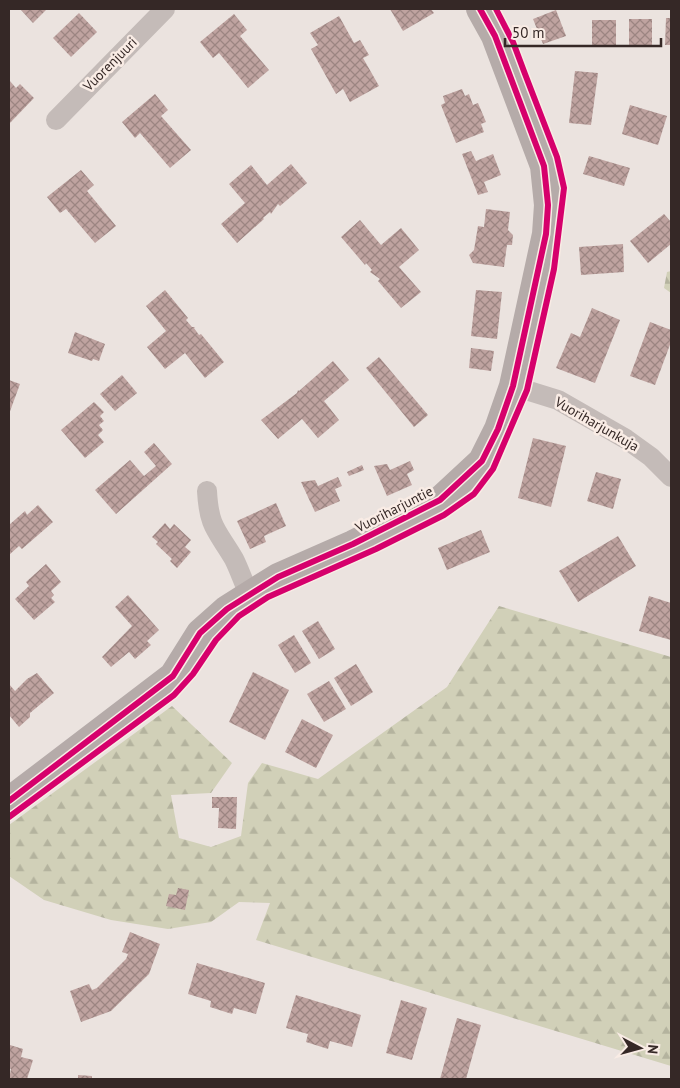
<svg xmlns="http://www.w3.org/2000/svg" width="680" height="1088" viewBox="0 0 680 1088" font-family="'PT Sans',sans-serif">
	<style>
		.forest { fill: url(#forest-firs) }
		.building { fill: url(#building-cross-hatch) }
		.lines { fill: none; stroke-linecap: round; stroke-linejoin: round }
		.street { stroke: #c4bbb8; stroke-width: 20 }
		.secondary { stroke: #b5aba9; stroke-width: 28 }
		.cycleway-casing { stroke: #f9ece5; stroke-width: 9 }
		.cycleway { stroke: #d6006c; stroke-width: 6 }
		.labels { text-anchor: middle; stroke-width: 5; stroke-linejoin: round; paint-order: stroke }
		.street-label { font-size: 14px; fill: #352826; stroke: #f9ece5 }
	</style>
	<defs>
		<pattern id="forest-firs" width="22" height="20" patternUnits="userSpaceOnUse" patternTransform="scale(1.25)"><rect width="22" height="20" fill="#d1d0b8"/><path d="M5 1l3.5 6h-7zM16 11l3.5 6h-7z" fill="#b4b39e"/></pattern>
		<pattern id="building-cross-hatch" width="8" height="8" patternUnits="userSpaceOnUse" patternTransform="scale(1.25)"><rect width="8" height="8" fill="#bfa3a0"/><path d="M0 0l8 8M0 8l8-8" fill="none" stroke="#9c8582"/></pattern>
	</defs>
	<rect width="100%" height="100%" fill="#ebe3df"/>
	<!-- forest -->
	<g class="forest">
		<path d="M671,271V293L664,288L667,272Z"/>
		<path d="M499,606L671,657V1066L256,940L270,903L239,902L211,922L168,929L111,920L44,900L9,876V825L172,706L232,763L211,793L171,795L179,838L211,847L241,836L248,783L262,763L318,779L447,687Z"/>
	</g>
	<!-- building -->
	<g class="building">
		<path d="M20,9H47L33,23Z"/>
		<path d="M390,9H431L434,13L403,31Z"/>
		<path d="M556,10L566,36L543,44L533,19Z"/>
		<path d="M79,13L97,32L71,57L53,38Z"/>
		<path d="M234,14L247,30L240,36L269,70L248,88L219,53L213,58L200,42Z"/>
		<path d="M339,16L354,43L360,40L369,55L363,58L379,86L350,102L343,89L336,94L311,49L318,45L310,33Z"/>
		<path d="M666,18H671V45H665Z"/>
		<rect x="629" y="19" width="23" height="27"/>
		<rect x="592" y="20" width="24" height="27"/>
		<path d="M575,71L598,73L591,125L569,123Z"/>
		<path d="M9,80L16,88L20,84L34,98L9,124Z"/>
		<path d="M462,89L465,96L469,94L473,105L478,103L486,122L481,124L484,132L456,143L441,105L445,103L443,96Z"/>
		<path d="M155,94L168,110L161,116L191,150L170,168L140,133L135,138L122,122Z"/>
		<path d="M630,105L667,116L658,145L622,134Z"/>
		<path d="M471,151L476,161L493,154L501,175L484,182L488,192L478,195L462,154Z"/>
		<path d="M589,156L630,168L624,186L583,174Z"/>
		<path d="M291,164L307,183L280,206L278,204L271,214L270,212L263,218L264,219L237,243L221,224L245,203L229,184L251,165L267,185Z"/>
		<path d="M81,170L94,185L87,191L116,226L95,243L66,209L60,213L47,197Z"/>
		<path d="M486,209L510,212L508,230L513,235L512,245H507L504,267L473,263L469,255L474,250L478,226L484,227Z"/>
		<path d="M664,214L671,222V244L648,263L630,241Z"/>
		<path d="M360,220L381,245L401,228L419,250L399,267L421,292L401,308L378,281L380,279L370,272L372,270L366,263L365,265L341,237Z"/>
		<path d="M623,244L624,272L581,275L579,247Z"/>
		<path d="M165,290L188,318L186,320L192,327H195L194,328L199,335L201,334L224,362L205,378L185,353L165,369L147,347L166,331L146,306Z"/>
		<path d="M476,290L502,292L497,339L471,336Z"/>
		<path d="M592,308L620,320L595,383L556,368L571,333L580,337Z"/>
		<path d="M650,322L671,330V342L655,385L630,376Z"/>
		<path d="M75,332L105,344L99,361L93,359L92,361L68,353Z"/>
		<path d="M471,348L494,351L491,371L469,368Z"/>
		<path d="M379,357L428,415L414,427L366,368Z"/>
		<path d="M333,361L349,380L324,401L339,420L318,438L302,419L278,439L261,420L297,393L298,390L299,391Z"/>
		<path d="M122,375L137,393L115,411L100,394Z"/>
		<path d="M9,380L20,384L9,414Z"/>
		<path d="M94,402L104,412L100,416L104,421L99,425L103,430L98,435L104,442L85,458L61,430Z"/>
		<path d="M533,438L566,446L551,507L518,498Z"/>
		<path d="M154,443L172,464L116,514L95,490L130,460L144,476L156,466L144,452Z"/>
		<path d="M410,461L414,470L407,474L412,485L387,496L374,466L387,464L390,470Z"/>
		<path d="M362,465L364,470L349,476L347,472Z"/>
		<path d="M596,472L621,479L613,509L587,501Z"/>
		<path d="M338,477L342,486L335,489L340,501L315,512L301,482L315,480L318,486Z"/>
		<path d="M276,503L286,526L264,536L266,542L250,549L237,521Z"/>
		<path d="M38,505L53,522L22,549L19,546L9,555V525L25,511L27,515Z"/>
		<path d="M165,523L170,529L174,524L191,540L185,547L191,552L177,568L170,561L172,559L156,544L158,542L152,537Z"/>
		<path d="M481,530L490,552L447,570L438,548Z"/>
		<path d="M618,536L636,566L578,602L559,571Z"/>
		<path d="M46,564L61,582L51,591L54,595L51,598L55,602L34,620L15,599L29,586L26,582Z"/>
		<path d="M128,595L159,630L147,641L151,645L135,659L129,652L111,667L102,657L132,626L115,607Z"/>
		<path d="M649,596L671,603V640L639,631Z"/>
		<path d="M318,621L335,649L319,659L302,631Z"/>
		<path d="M294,635L311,663L295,673L278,645Z"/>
		<path d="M356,664L373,692L351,706L334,678Z"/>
		<path d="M253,672L289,690L265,740L229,722Z"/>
		<path d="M37,673L54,693L30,713V717L19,727L9,715V684L15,691L27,679Z"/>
		<path d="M329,681L346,709L324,722L307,694Z"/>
		<path d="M302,719L333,735L316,768L285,752Z"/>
		<path d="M212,797H237L236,829L218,828L219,808H212Z"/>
		<path d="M178,888L189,890L185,910L166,906L169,894L176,895Z"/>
		<path d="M130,932L160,944L149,974L111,1011L81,1022L70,991L89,984L92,990L97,988L126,959L128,954L122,952Z"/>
		<path d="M197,963L265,983L256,1014L234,1008L232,1014L210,1007L211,1001L188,994Z"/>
		<path d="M296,995L361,1015L352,1047L330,1041L328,1049L306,1042L308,1034L286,1028Z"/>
		<path d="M401,1000L427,1008L412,1060L386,1053Z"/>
		<path d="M457,1018L481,1025L466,1079H440Z"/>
		<path d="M10,1045L23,1049L21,1057L33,1060L27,1079H9L11,1069L9,1068Z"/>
		<path d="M78,1075L92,1076V1079H78Z"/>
	</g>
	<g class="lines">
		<!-- street -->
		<g class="street">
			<path d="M56,120L165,9"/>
			<path d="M513,386L558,400L626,439L651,457L671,477"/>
			<path d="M207,491C209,528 217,530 234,559C240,571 244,584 250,596"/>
		</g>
		<!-- secondary -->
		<path class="secondary" d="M9,801L173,676L200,633L227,609L278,577L353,544L440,500L482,461L498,429L513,386L546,234L548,205L544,166L495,36L480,9"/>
		<defs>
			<g id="cycleway">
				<path d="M9,801L173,676L200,633L227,609L278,577L353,544L440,500L482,461L498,429L513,386L546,234L548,205L544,166L495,36L480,9"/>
				<path d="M9,817L174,695L193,674L216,640L239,616L268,597L376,549L444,515L474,494L493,469L527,390L554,269L564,188L557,157L525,74L513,42L496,9"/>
			</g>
		</defs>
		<!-- cycleway casing -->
		<use href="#cycleway" class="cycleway-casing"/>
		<!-- cycleway -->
		<use href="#cycleway" class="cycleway"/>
	</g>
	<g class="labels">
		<!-- street labels -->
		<g class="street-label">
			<text transform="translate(110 64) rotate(-45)" y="5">Vuorenjuuri</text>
			<text transform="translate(597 424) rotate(30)" y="5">Vuoriharjunkuja</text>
			<text transform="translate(394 509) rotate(-27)" y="5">Vuoriharjuntie</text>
		</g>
	</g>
	<!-- border -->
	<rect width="680" height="1088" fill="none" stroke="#352826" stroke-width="20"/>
	<!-- north arrow -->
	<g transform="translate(640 1048) rotate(96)" stroke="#f9ece5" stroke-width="4" paint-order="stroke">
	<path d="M0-4L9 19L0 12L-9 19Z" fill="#352826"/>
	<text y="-8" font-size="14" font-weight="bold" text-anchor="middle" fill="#352826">N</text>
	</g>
	<!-- scale -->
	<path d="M505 38v8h156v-8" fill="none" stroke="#352826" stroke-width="2.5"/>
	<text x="512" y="38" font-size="15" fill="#352826" stroke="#f9ece5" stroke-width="4" paint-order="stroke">50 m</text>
</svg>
